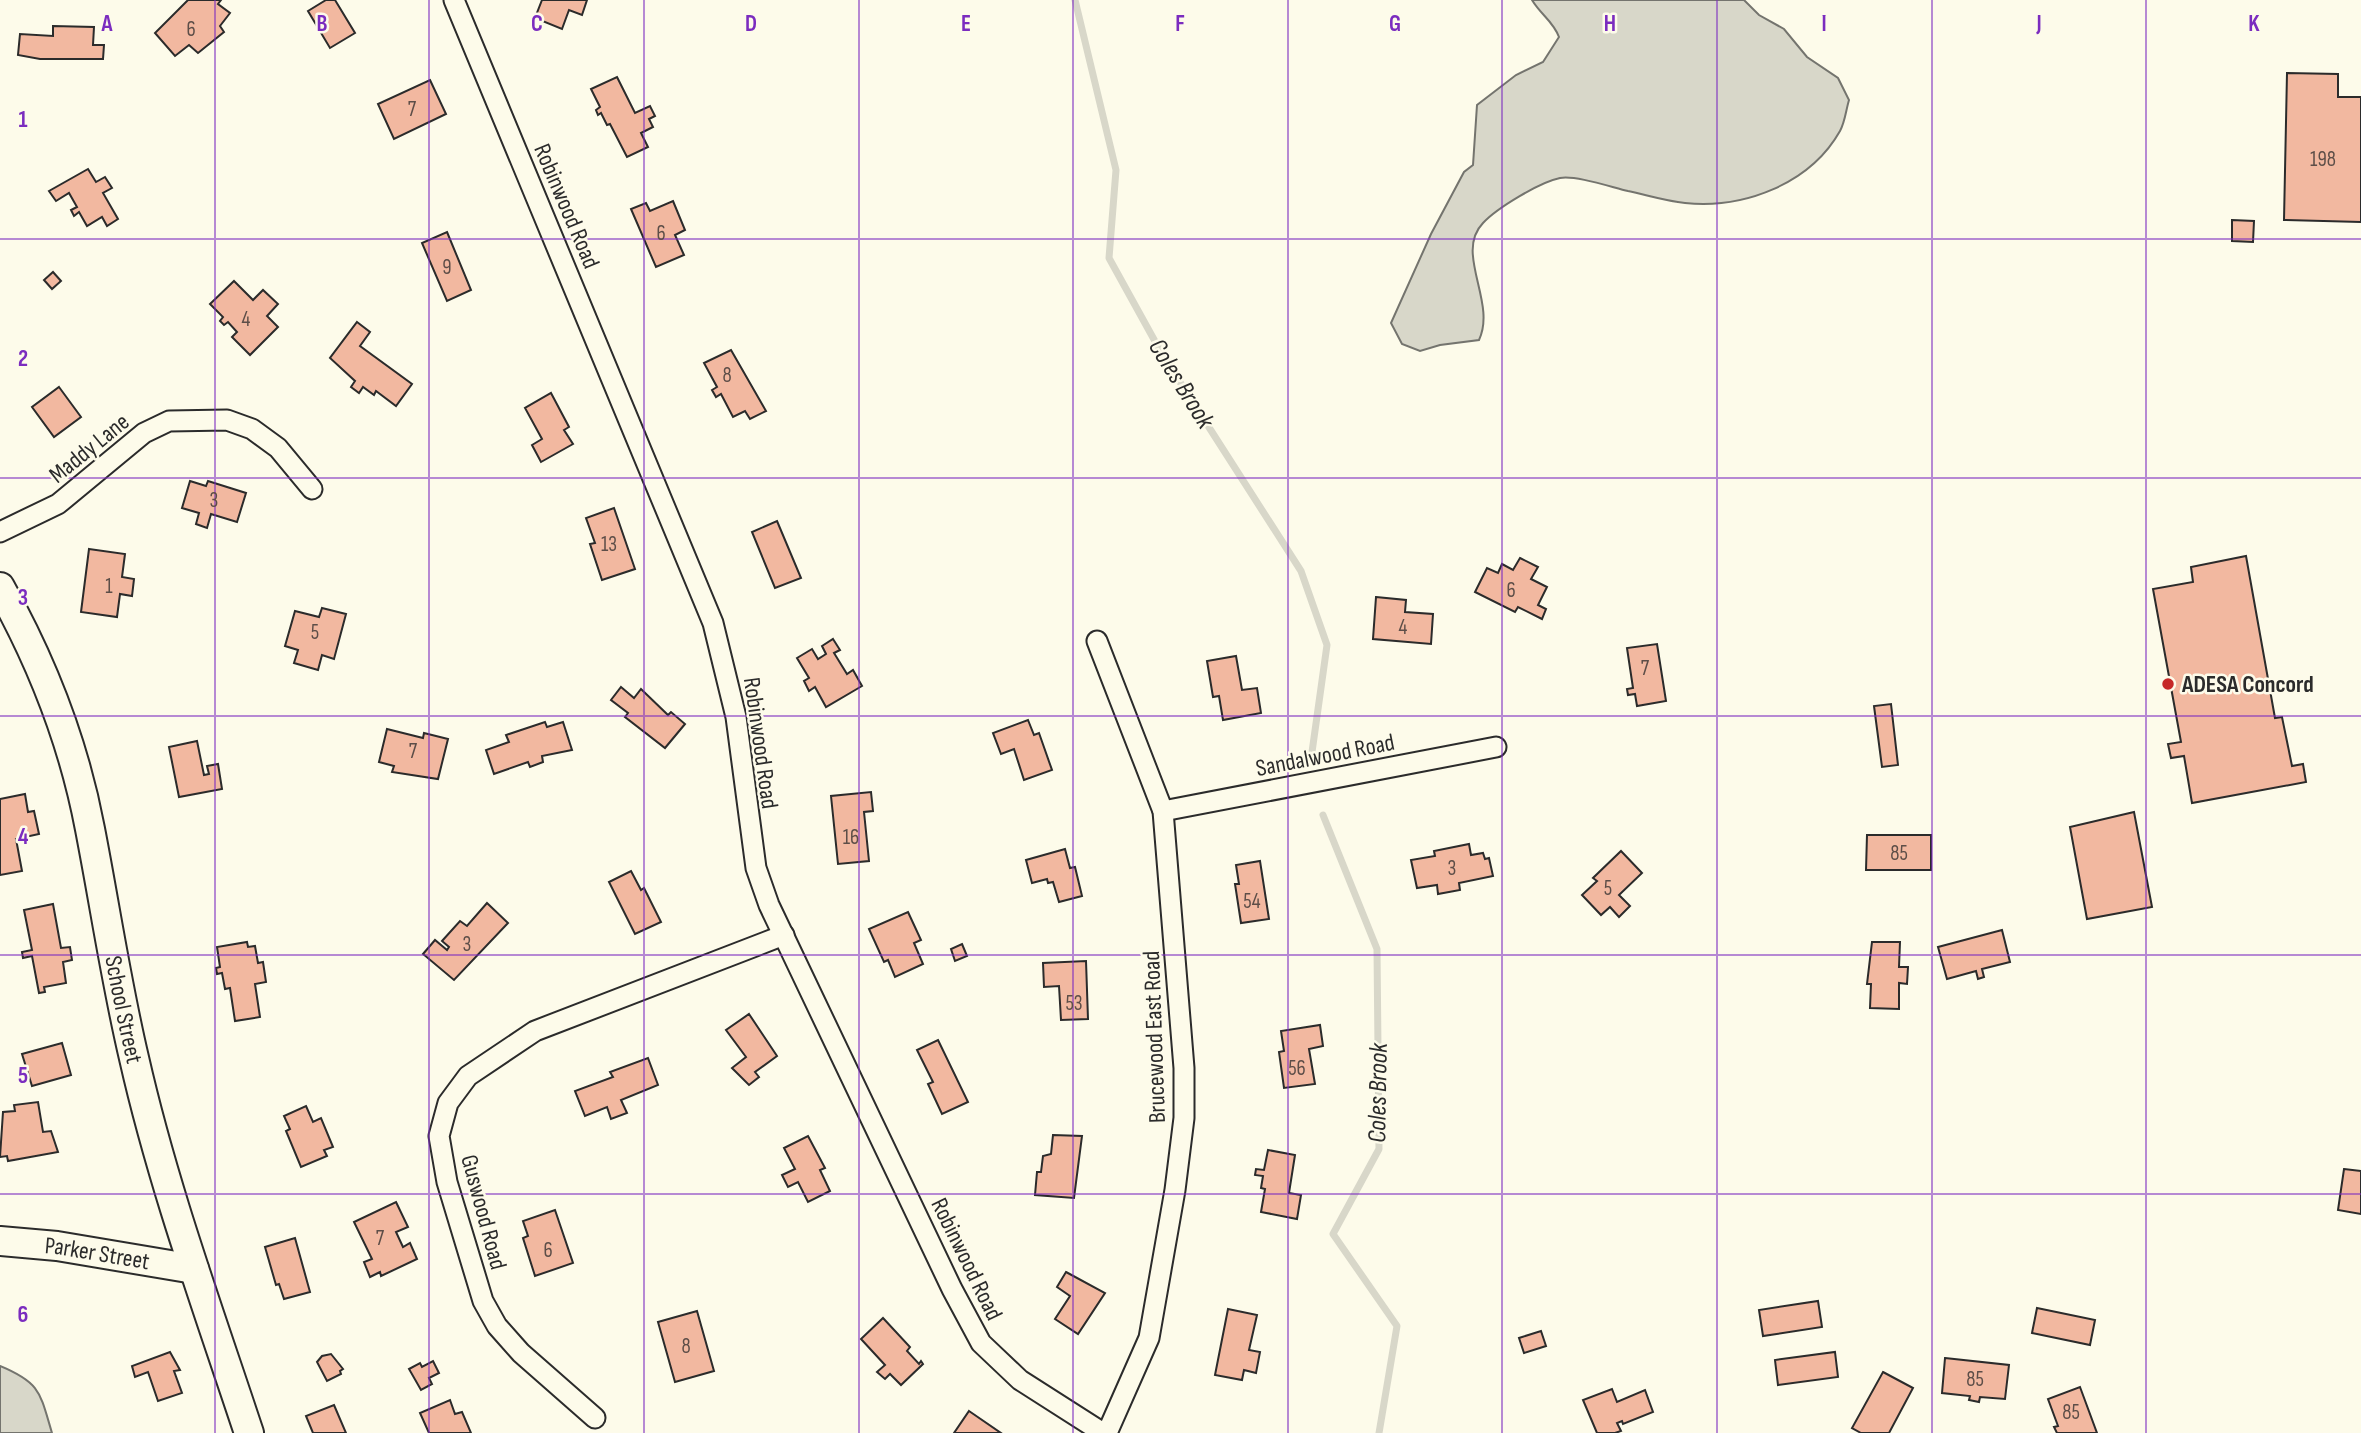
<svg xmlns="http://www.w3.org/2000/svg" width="2361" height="1433" viewBox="0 0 2361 1433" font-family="'Sofia Sans Condensed',sans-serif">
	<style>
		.water { fill: #d8d7c9; stroke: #74746e; stroke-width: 2 }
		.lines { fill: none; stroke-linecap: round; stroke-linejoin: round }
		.stream { stroke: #d8d7c9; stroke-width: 7 }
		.building { fill: #f2b8a0; stroke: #2b2b2b; stroke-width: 2 }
		.street-casing { stroke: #2b2b2b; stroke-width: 23 }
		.secondary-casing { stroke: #2b2b2b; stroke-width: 32 }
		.street { stroke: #fdfbea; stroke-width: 19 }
		.secondary { stroke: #fdfbea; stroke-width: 28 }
		.grid { fill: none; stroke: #7b2cbf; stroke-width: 2; stroke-opacity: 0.55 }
		.poi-dot { fill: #c62828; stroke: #fdfbea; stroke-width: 2.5 }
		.labels { text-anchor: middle; stroke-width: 5; stroke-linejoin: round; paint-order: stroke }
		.number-label { font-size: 21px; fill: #5d4e48 }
		.street-label { font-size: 24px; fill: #2b2b2b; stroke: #fdfbea }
		.poi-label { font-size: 24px; font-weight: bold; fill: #2b2b2b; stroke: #fdfbea; text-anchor: start }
		.water-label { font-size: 26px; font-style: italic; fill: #2b2b2b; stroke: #fdfbea }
		.grid-label { font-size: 23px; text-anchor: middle; font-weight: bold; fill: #7b2cbf; stroke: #fdfbea; stroke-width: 5; stroke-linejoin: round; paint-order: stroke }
	</style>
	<rect width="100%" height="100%" fill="#fdfbea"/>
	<!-- water -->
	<g class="water">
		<path d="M1532,0H1744L1759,15L1784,29L1807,57L1838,78L1849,100C1846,110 1845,122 1840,131C1810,184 1744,209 1685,203C1666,201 1647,195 1628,191C1611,187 1575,175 1560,178C1540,182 1497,208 1483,223C1454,253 1497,302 1479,340L1440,345L1420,351L1402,344L1391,323L1431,234L1464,172L1473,165L1477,105L1516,75L1543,62L1559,37C1553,21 1541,15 1532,0Z"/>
		<path d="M0,1366C41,1383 40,1393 52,1433H0Z"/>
	</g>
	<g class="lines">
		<!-- stream -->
		<g class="stream">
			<path d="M1075,0L1116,170L1109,258L1162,354L1301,571L1327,645L1312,752"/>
			<path d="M1323,815L1377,949L1379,1149L1333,1234L1397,1326L1379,1433"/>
		</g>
	</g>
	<!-- building -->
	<g class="building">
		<path d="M188,0H221L218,4L230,13L220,26L224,32L198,53L189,45L175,56L155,33Z"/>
		<path d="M326,0H335L355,33L330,48L308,11Z"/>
		<path d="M542,0H587L582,15L569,10L562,29L535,18Z"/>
		<path d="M53,26L94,27L93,45H104L103,59H40L18,55L20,34L53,36Z"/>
		<path d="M2287,73L2338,74V97H2361V222L2284,220Z"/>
		<path d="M617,77L635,113L650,106L655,116L649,119L653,127L641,133L648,147L627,157L610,124L607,125L601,113L598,115L596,110L600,107L591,89Z"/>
		<path d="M430,80L446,114L394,139L378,104Z"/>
		<path d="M88,169L96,182L105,177L112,188L103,193L118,219L107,226L102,217L87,226L79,212L74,216L71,210L77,207L69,193L56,201L49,191Z"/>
		<path d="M673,201L685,230L675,235L684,255L656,267L631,209L646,203L650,211Z"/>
		<path d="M2232,220L2254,221L2253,242L2232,241Z"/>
		<path d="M447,232L471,290L447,301L422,243Z"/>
		<path d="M53,272L61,281L52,289L44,280Z"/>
		<path d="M234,281L253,300L263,290L278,304L267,316L278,327L250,355L232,337L237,332L228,322L224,325L220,321L223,317L210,304Z"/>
		<path d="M357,322L370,332L360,346L412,384L396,406L376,391L374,395L363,387L359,393L351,387L355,381L330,358Z"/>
		<path d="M731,350L766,411L750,419L745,411L733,417L721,394L716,397L712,390L717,387L704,363Z"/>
		<path d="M59,387L81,417L54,437L32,407Z"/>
		<path d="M551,393L569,427L564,430L573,444L541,462L532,445L542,439L525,408Z"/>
		<path d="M190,481L206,486L208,481L246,493L237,522L211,514L207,528L196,524L199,513L182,508Z"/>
		<path d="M614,508L635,569L602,580L590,544L595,543L586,518Z"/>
		<path d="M777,521L801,578L775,588L752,532Z"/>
		<path d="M89,549L125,554L122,577L134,579L132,596L120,594L117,617L81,612Z"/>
		<path d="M2246,556L2275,718L2282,717L2292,766L2303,764L2306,782L2192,803L2184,756L2171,758L2168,744L2181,742L2153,589L2193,582L2191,567Z"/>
		<path d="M1520,558L1538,567L1531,579L1547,587L1538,605L1546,609L1542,619L1518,607L1515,612L1475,592L1487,568L1498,573L1502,564L1513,570Z"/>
		<path d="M1376,597L1406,600L1405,612L1433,614L1431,644L1373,639Z"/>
		<path d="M322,608L346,614L334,659L322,655L318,670L294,663L298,650L285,646L295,611L319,617Z"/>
		<path d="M833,639L840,650L834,653L847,674L853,670L862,686L826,707L815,687L809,691L804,681L809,678L797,658L812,649L818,659L826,654L822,646Z"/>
		<path d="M1657,644L1666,701L1637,706L1635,694L1628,695L1627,689L1633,688L1627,648Z"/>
		<path d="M1236,656L1242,690L1257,688L1261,713L1223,720L1219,696L1213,697L1207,661Z"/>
		<path d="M621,687L634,698L641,689L668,715L671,712L685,724L665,748L625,717L628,713L611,700Z"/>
		<path d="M1891,704L1898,765L1882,767L1874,706Z"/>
		<path d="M1028,720L1034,735L1039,733L1052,770L1024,780L1014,749L1001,754L993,733Z"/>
		<path d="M545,722L547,727L563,722L572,750L542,756L543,762L530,767L528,762L494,774L486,750L509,742L506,735Z"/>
		<path d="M387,729L423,738L424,733L448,739L438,779L392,772L394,766L379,762Z"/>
		<path d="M197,741L204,775L209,774L207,766L218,764L222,789L179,797L169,747Z"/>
		<path d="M871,792L873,811L864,812L869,861L838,864L831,796Z"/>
		<path d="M25,794L28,812L34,811L39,834L16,839L22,871L0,875V799Z"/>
		<path d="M2134,812L2152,907L2087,919L2070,827Z"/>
		<path d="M1867,835H1931V870H1866Z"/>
		<path d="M1469,844L1471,855L1483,853L1485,859L1489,858L1493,876L1459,883L1460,890L1438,894L1437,885L1417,888L1411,860L1435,856L1434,851Z"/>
		<path d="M1065,849L1070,868L1075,867L1082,896L1059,902L1053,882L1048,883L1047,879L1032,883L1026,860Z"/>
		<path d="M1621,851L1642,873L1619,895L1630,906L1619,917L1610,907L1601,915L1582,895L1597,881L1593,878Z"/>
		<path d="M1260,861L1269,919L1241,923L1235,884H1239L1236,865Z"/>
		<path d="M631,871L641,890L644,888L661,922L635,934L609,882Z"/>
		<path d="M487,903L508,923L454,980L423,954L435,940L447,950L449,947L442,941L460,921L467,926Z"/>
		<path d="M53,904L61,948L70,947L72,960L63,962L66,983L44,987L45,992L39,993L32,956L23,958L22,952L32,950L24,910Z"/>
		<path d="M908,912L921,940L914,943L923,964L895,977L888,960L884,962L869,929Z"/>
		<path d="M2002,930L2010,962L1982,969L1984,977L1978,979L1976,971L1947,979L1938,947Z"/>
		<path d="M247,942L248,947L255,946L258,963L263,962L266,982L255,984L260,1017L235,1021L230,988L225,989L222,973L217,974L216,968L220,967L217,947Z"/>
		<path d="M1872,942H1900L1899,967H1908L1907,984L1899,983V1009L1870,1008L1871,984H1867Z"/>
		<path d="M962,944L967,956L955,961L951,949Z"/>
		<path d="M1086,961L1088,1019L1061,1020L1059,986L1044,987L1043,963Z"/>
		<path d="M749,1014L777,1056L755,1072L759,1077L749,1085L732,1068L746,1057L726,1030Z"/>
		<path d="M1320,1025L1323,1046L1309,1049L1315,1084L1284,1088L1279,1052L1284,1051L1281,1031Z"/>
		<path d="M938,1040L968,1102L942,1114L928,1084L933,1082L917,1050Z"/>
		<path d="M62,1043L71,1075L32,1086L22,1054Z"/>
		<path d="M648,1058L658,1085L621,1100L627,1113L611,1119L607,1107L585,1116L575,1091L613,1077L610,1072Z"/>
		<path d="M38,1102L43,1132L51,1131L58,1152L8,1161L7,1156L0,1157L3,1112L15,1111L14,1105Z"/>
		<path d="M306,1106L313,1122L321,1118L333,1147L324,1150L327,1156L301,1167L286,1131L290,1129L284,1116Z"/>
		<path d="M1053,1135L1082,1136L1074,1198L1035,1195L1037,1172H1041L1043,1156L1051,1154Z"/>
		<path d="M808,1136L825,1168L820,1170L830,1191L808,1202L798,1182L788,1187L782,1175L795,1169L784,1148Z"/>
		<path d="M1268,1150L1295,1155L1289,1193L1301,1195L1297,1219L1261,1212L1265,1189L1261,1188L1263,1176L1255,1175L1256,1169L1264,1170Z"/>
		<path d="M2344,1169L2361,1171V1214L2338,1210Z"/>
		<path d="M396,1202L408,1227L396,1232L403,1247L410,1243L417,1259L381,1276L380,1272L370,1277L364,1262L372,1259L354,1222Z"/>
		<path d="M555,1210L573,1263L535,1276L523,1238L528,1236L523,1221Z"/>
		<path d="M295,1238L310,1292L284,1299L279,1284L276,1285L265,1247Z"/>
		<path d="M1066,1272L1105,1293L1078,1334L1055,1319L1070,1296L1057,1287Z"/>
		<path d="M1818,1301L1822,1327L1763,1336L1759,1310Z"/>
		<path d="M2037,1308L2095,1320L2090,1345L2032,1333Z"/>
		<path d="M1228,1309L1257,1315L1249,1350L1260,1352L1256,1373L1244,1370L1242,1380L1215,1375Z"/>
		<path d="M697,1311L714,1371L675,1382L658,1322Z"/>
		<path d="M883,1318L910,1347L907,1351L919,1364L921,1361L923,1364L901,1385L890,1374L885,1379L877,1372L885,1365L861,1339Z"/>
		<path d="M1541,1331L1546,1346L1524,1353L1519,1338Z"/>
		<path d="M170,1352L180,1370L174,1371L182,1393L158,1401L148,1372L135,1377L132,1366Z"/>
		<path d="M1835,1352L1838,1377L1778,1385L1775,1360Z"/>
		<path d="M331,1354L343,1369L340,1371L341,1374L327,1381L317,1362L322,1356Z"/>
		<path d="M1945,1358L2009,1365L2005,1399L1980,1397L1979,1402L1969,1400L1970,1396L1942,1393Z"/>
		<path d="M433,1361L439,1373L429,1378L432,1384L421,1390L409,1369L420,1363L422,1367Z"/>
		<path d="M1883,1372L1913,1388L1889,1433H1861L1852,1428Z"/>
		<path d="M2080,1387L2097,1433H2057L2054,1427L2058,1426L2048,1399Z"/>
		<path d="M1612,1389L1617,1402L1645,1390L1653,1412L1623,1424L1622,1421L1617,1423L1621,1431L1615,1433H1597L1583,1400Z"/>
		<path d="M450,1400L455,1414L462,1412L471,1433H429L420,1413Z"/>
		<path d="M334,1405L346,1433H313L306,1416Z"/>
		<path d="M969,1411L1001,1433H954Z"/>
	</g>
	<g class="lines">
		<defs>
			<g id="street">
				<path d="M454,0L713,623L736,717L756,868L769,905L952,1289L981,1343L1020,1380L1103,1433"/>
				<path d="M0,532L58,504L144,433L169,421L227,420L252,429L278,448L312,489"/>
				<path d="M1097,641L1163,811L1184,1068V1118L1175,1190L1149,1338L1107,1433"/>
				<path d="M1163,811L1496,747"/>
				<path d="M595,1418L521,1353L497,1326L483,1301L447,1182L439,1136L448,1103L468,1076L535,1031L784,935"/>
			</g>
			<g id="secondary">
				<path id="s1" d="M0,587C42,662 74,744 90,829C105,906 116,982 134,1058C163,1186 208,1309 249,1433"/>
				<path id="s2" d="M0,1241L57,1246L194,1269"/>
			</g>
		</defs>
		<!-- street casing -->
		<use href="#street" class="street-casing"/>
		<!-- secondary casing -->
		<use href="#secondary" class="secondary-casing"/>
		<!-- street -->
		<use href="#street" class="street"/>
		<!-- secondary -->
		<use href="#secondary" class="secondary"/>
	</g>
	<!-- grid -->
	<path class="grid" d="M215,0V1433M429,0V1433M644,0V1433M859,0V1433M1073,0V1433M1288,0V1433M1502,0V1433M1717,0V1433M1932,0V1433M2146,0V1433M0,239H2361M0,478H2361M0,716H2361M0,955H2361M0,1194H2361"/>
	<!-- markers -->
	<circle class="poi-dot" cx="2168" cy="684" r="7"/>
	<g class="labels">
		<!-- number labels -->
		<g class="number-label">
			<text x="191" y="36">6</text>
			<text x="412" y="116">7</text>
			<text x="2323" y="166">198</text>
			<text x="661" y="240">6</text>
			<text x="447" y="274">9</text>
			<text x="246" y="326">4</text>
			<text x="727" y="382">8</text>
			<text x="214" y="507">3</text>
			<text x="609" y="551">13</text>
			<text x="109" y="593">1</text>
			<text x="1511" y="597">6</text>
			<text x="1403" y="634">4</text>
			<text x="315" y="639">5</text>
			<text x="1645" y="675">7</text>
			<text x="413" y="758">7</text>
			<text x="851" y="844">16</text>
			<text x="1899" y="860">85</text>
			<text x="1452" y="875">3</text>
			<text x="1608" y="895">5</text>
			<text x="1252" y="908">54</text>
			<text x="467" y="951">3</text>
			<text x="1074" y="1010">53</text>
			<text x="1297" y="1075">56</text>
			<text x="380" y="1245">7</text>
			<text x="548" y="1257">6</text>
			<text x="686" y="1353">8</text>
			<text x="1975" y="1386">85</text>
			<text x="2071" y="1419">85</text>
		</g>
		<!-- street labels -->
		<g class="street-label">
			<text transform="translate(567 206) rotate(67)" y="8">Robinwood Road</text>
			<text transform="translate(89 448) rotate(-39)" y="8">Maddy Lane</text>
			<text transform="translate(761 743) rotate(82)" y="8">Robinwood Road</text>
			<text transform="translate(1325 755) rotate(-11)" y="8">Sandalwood Road</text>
			<text dy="8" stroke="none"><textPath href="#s1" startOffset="443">School Street</textPath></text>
			<text transform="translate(1154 1037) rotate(-92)" y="8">Brucewood East Road</text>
			<text transform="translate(484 1212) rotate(75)" y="8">Guswood Road</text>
			<text dy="8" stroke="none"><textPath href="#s2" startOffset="98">Parker Street</textPath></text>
			<text transform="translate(967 1259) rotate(64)" y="8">Robinwood Road</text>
		</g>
		<!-- poi labels -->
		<g class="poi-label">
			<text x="2182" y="692">ADESA Concord</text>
		</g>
		<!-- water labels -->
		<g class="water-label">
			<text transform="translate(1182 383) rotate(58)" y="9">Coles Brook</text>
			<text transform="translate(1377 1093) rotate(-89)" y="9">Coles Brook</text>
		</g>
	</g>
	<g class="grid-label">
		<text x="107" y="31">A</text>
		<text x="322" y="31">B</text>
		<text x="537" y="31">C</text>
		<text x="751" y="31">D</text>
		<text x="966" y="31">E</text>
		<text x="1180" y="31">F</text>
		<text x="1395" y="31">G</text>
		<text x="1610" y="31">H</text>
		<text x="1824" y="31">I</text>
		<text x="2039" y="31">J</text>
		<text x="2254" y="31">K</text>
		<text x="23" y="127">1</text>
		<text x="23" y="366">2</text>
		<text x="23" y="605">3</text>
		<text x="23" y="844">4</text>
		<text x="23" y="1083">5</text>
		<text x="23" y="1322">6</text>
	</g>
</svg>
